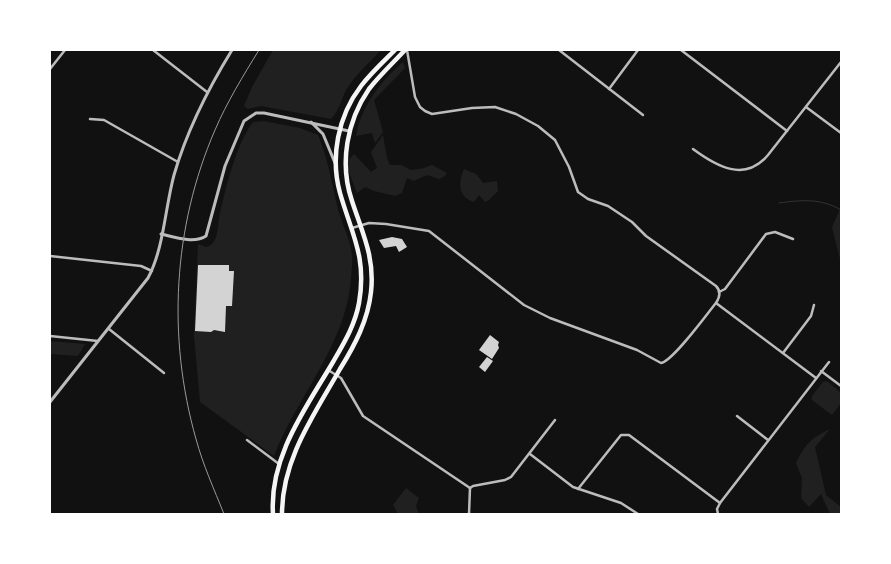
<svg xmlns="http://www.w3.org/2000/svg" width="891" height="564" viewBox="0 0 891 564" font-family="Georgia,serif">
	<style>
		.green { fill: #202020 }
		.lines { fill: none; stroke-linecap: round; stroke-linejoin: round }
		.stream { stroke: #333; stroke-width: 1 }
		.building { fill: #d3d3d3 }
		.minor { stroke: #bcbcbc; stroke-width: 2.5 }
		.tertiary { stroke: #bcbcbc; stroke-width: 3 }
		.trunk { stroke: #f5f5f5; stroke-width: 4.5 }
		.rail { stroke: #9a9a9a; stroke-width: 1 }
	</style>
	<rect width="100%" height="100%" fill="#111"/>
	<!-- green -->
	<g class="green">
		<path d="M273,50H381C369,63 355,75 346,90C341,100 339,111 331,119L261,106L248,109L244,106L252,87Z"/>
		<path d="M403,62L405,68L374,100L383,132L375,143L372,133L356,136C362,105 380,82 403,62Z"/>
		<path d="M264,121L300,128L318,135C328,159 332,184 338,209C342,225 351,240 352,256C353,263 351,272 351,279C346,345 297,396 274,456L200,402L194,336L198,244C201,245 206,248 209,246C218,242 218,226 219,218C225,190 236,144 253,122Z"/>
		<path d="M383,135L387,158L390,165H401L411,170L424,168L432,165L447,173L445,176L439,179L427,175L414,181L407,178L402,193L395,196L374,191L365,187L357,193L348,170L347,162L354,154L371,172L377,168L371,152Z"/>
		<path d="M464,169L476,174L483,183L497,181L498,191L489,200L485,202L479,195L474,202C458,197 458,183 464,169Z"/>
		<path d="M841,207V263L832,227Z"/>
		<path d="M50,341L85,344L78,356L50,354Z"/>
		<path d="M827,381L841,393V403L832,415L812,400V396L823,382Z"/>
		<path d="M830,429L815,447L826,495L841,507V514H830L821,494L809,507L801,498L802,478L796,463C805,444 811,438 830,429Z"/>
		<path d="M406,488L419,498L416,506L419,514H398L393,505Z"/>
	</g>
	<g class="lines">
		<!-- stream -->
		<path class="stream" d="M779,203C801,200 821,198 841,210"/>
	</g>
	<!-- building -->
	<g class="building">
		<path d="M392,237L402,239L407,247L399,252L396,246L384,248L379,240Z"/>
		<path d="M198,265H229V271H234L232,306H226L225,332L214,330L211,332L195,331Z"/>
		<path d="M490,335L499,342L498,345L499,348L492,359L479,350Z"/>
		<path d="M487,357L493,361L485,372L479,367Z"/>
	</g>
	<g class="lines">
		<!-- minor -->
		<g class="minor">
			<path d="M153,50L207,92"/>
			<path d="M559,50L643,115"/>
			<path d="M681,50L787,131"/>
			<path d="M50,69L65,50"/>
			<path d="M609,89L638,50"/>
			<path d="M806,107L841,133"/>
			<path d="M90,119L104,120L178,162"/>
			<path d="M693,149C716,166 745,183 768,155L841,62"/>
			<path d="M352,228L369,223L386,224L429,231L524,305L550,318L637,350L661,363C673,361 706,315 716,303C720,297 721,291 716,286L646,236L632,222L608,206L588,199L578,192L569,167L555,140L538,126L516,114L495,107L472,108L432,114L425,111L420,107L415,97L407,50"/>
			<path d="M50,256L141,266L152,271"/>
			<path d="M719,292L725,289L766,234L775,232L793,239"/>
			<path d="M716,303L816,378"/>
			<path d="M109,329L164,373"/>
			<path d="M50,336L98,341"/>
			<path d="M783,353L811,316L814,305"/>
			<path d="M328,370L341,378L363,416L470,488"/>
			<path d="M821,371L841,386"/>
			<path d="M737,416L768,440"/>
			<path d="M247,440L279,464"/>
			<path d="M530,454L573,487L621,503L638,514"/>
			<path d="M470,488L473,486L505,480L511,477L555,420"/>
			<path d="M578,489L621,435H629L720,503"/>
			<path d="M469,514L470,488"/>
			<path d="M718,514L717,509L720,503L829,362"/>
		</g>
		<!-- tertiary -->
		<g class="tertiary">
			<path d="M311,122L323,134L335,163"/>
			<path d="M161,234C174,237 194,244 206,236L225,166L244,121L256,113H264L349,131"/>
			<path d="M50,402L148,278C164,248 165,208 174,175C187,130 208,89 232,50"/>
		</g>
		<!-- trunk -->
		<g class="trunk">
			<path d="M273,514C269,457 306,408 333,362C344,343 355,325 359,303C367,257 352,235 340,193C330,157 338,116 361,86C371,73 383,62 395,50"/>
			<path d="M282,514C282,459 314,415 340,369C355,345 368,320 371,292C375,257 362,232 352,201C339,163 347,121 369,89C380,75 393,63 405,50"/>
		</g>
		<!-- rail -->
		<path class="rail" d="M224,514C214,489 203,465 196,439C167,337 173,227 215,130C227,102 243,76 259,50"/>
	</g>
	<!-- border -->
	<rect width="891" height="564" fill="none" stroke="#ffffff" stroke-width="102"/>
</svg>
